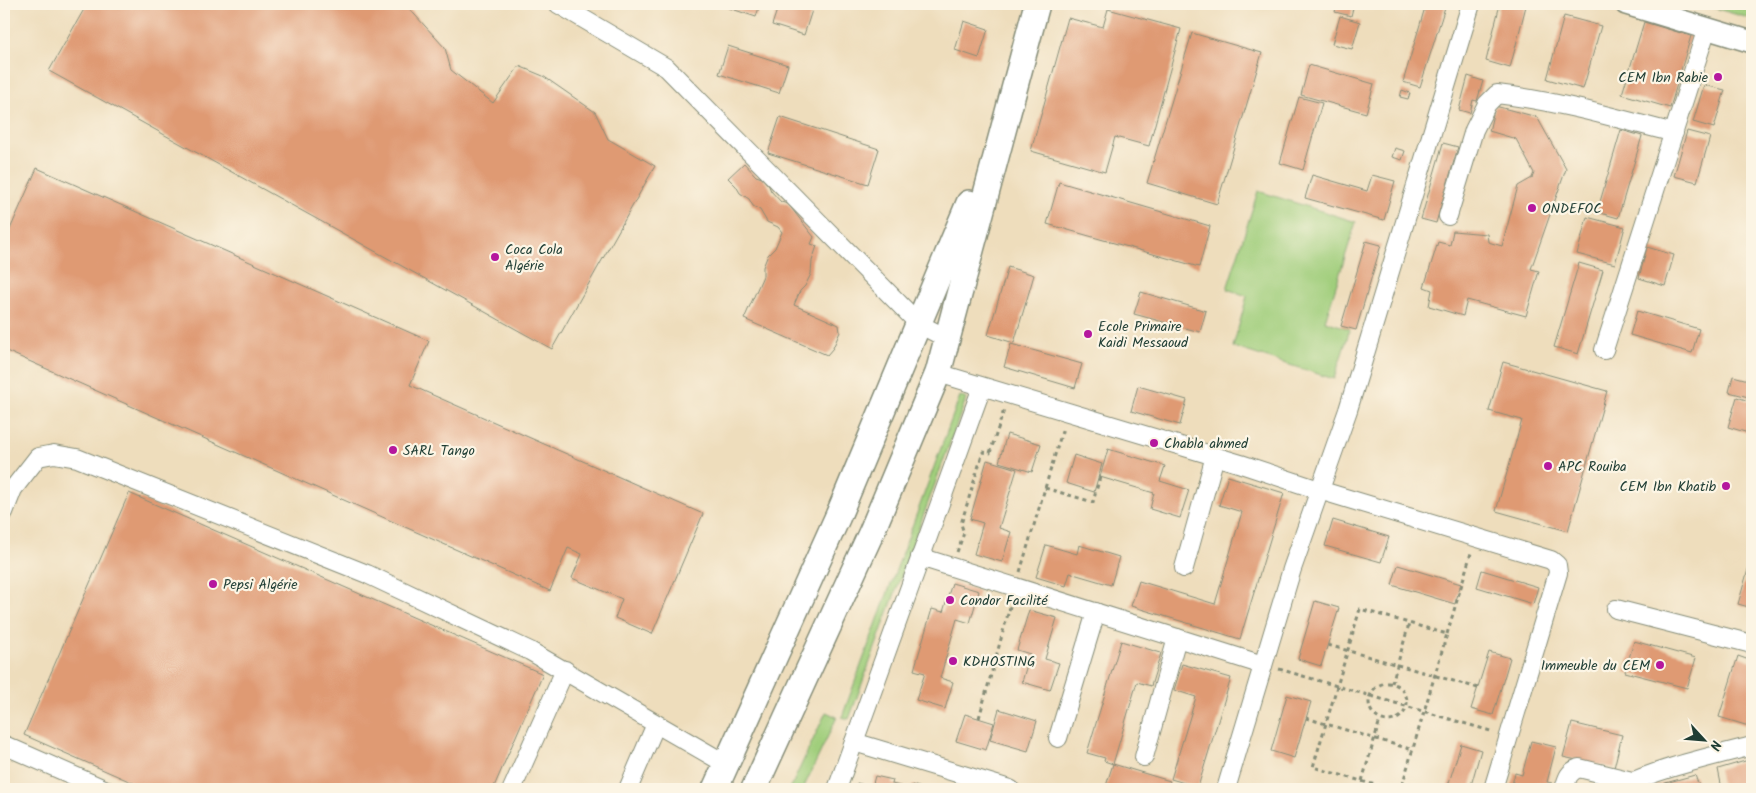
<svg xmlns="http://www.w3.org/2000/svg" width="1756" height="793" viewBox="0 0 1756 793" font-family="Kalam,sans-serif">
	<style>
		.green { fill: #a0ce7b; stroke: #608658 }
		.building { fill: #df9a73 }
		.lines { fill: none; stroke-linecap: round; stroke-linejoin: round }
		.minor-casing { stroke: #868d78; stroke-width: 20 }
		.major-casing { stroke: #868d78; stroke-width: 24 }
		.highway-casing { stroke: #868d78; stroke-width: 28 }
		.path { stroke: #868d78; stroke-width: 3; stroke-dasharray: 4 4; stroke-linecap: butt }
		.minor { stroke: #fff; stroke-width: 18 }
		.major { stroke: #fff; stroke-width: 21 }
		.highway { stroke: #fff; stroke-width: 25 }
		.poi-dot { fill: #b5179e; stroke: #fcf5e5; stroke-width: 2 }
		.labels { text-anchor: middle; stroke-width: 4.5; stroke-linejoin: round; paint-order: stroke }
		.poi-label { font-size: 14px; fill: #1f3d34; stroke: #fcf5e5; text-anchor: start }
	</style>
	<rect width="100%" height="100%" fill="#fcf5e5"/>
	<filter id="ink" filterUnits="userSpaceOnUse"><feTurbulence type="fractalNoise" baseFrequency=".02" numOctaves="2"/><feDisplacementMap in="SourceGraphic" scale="10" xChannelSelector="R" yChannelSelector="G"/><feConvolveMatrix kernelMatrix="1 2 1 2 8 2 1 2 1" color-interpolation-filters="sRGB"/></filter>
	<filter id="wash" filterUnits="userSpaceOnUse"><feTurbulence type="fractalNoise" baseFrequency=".0096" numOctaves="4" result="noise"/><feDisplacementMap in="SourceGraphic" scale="20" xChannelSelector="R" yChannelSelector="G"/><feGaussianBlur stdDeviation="1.12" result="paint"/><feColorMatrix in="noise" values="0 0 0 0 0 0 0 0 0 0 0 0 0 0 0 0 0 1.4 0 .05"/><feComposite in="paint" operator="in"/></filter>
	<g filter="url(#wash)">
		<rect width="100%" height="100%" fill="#eeddbc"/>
		<!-- green -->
		<g class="green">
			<path d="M1700,4H1752V19Z"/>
			<path d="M1258,191L1356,222L1325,321L1350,329L1334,379L1233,347L1247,296L1227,289Z"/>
			<path d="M960,396L966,399L849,719L842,717Z"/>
			<path d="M826,712L837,717L803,789H790Z"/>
		</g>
		<g id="blocks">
			<!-- building -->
			<g class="building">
				<path d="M87,4H405L445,48L451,70L493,103L519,66L543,76L595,112L608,139L655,166L552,349L49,71Z"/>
				<path d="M717,4H760L756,17Z"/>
				<path d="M779,4H814L804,35L772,25Z"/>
				<path d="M1337,4H1354L1351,16L1335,12Z"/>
				<path d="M1426,4H1446L1420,87L1403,82Z"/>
				<path d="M1500,4H1519L1526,6L1510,68L1486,61Z"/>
				<path d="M1108,9L1181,29L1149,146L1115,137L1105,172L1031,151L1068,18L1103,27Z"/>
				<path d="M1340,16L1360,22L1352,49L1332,44Z"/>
				<path d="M1564,16L1601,26L1583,89L1547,79Z"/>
				<path d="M964,21L988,29L979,58L955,50Z"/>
				<path d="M1644,22L1691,36L1670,108L1622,94Z"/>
				<path d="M1192,33L1262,53L1217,204L1147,183Z"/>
				<path d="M728,46L788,65L779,93L719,74Z"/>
				<path d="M1309,65L1374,84L1366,113L1301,95Z"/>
				<path d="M1468,76L1483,81L1477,101L1473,100L1470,113L1459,110Z"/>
				<path d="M1704,85L1725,90L1714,128L1693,122Z"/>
				<path d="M1402,90L1410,93L1408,99L1400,97Z"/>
				<path d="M1299,97L1322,103L1303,170L1280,163Z"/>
				<path d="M1495,106L1537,117L1566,169L1531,269L1539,271L1526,316L1467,300L1463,316L1429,306L1432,290L1424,287L1438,242L1450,245L1453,231L1487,234L1488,242L1502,246L1518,186L1532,178L1534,173L1516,139L1489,131Z"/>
				<path d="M780,117L879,149L868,184L768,153Z"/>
				<path d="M1621,130L1642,136L1618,218L1597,212Z"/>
				<path d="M1687,131L1710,137L1697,182L1674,176Z"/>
				<path d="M1443,143L1458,147L1436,223L1421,219Z"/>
				<path d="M1395,148L1405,151L1402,160L1392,157Z"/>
				<path d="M744,163L756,176L762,178L769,186L771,191L781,202L788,204L814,237L811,244L817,246L812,261L811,274L805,286L800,291L794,305L839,325L840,332L833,348L827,355L744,319L763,276V267L768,255L775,248L782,232L778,227L767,222L760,210L753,206L749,199L740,193L736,186L728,178Z"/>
				<path d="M37,168L429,341L410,385L703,514L652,634L615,618L622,599L572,578L582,554L568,548L550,591L4,350V243Z"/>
				<path d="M1312,175L1367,191L1372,175L1395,181L1384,220L1305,198Z"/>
				<path d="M1059,182L1210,226L1199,267L1047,224Z"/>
				<path d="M1587,217L1625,227L1615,264L1577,254Z"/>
				<path d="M1366,241L1381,245L1356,330L1341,326Z"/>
				<path d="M1647,247L1674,255L1665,286L1639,278Z"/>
				<path d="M1579,263L1603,270L1578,354L1554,347Z"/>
				<path d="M1008,267L1034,275L1014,343L988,335Z"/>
				<path d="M1141,292L1206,311L1200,332L1134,314Z"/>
				<path d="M1637,311L1699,329L1692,353L1630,335Z"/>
				<path d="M1011,344L1082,364L1075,388L1004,367Z"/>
				<path d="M1503,362L1607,391L1568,531L1496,511L1522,420L1489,411Z"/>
				<path d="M1733,376L1752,381V398L1729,392Z"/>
				<path d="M1138,386L1187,400L1180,425L1131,411Z"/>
				<path d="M1737,397L1752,402V434L1728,427Z"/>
				<path d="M1007,434L1041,444L1032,472L999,462Z"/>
				<path d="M1108,449L1165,466L1160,481L1189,490L1180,518L1150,509L1154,493L1100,477Z"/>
				<path d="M1074,455L1102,464L1094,492L1066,483Z"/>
				<path d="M987,460L1017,469L999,528L1011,532L1002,562L974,554L983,523L970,519Z"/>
				<path d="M1228,476L1284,493L1240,639L1131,606L1139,581L1215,604L1242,512L1219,505Z"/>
				<path d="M129,493L543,674L493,789H147L24,735Z"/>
				<path d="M1333,520L1389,537L1381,562L1325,546Z"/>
				<path d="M1046,545L1077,554L1079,545L1119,557L1111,585L1070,573L1066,586L1036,577Z"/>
				<path d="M1752,556V608L1738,604Z"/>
				<path d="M1398,565L1461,584L1455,604L1392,585Z"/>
				<path d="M1482,570L1538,587L1533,604L1477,587Z"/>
				<path d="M952,583L979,591L970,623L957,619L940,678L953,682L945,709L916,700L925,673L914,670L932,609L943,612Z"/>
				<path d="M1315,601L1339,608L1321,666L1298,659Z"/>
				<path d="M1029,610L1057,618L1045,659L1059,663L1050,690L1022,682L1030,654L1017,650Z"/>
				<path d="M1121,641L1161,653L1151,686L1137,682L1113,764L1104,761L1105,758L1087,753Z"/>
				<path d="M1634,641L1696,658L1687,688L1625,672Z"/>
				<path d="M1489,652L1510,658L1493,715L1471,709Z"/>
				<path d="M1738,656L1752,661V727L1719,717Z"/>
				<path d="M1182,664L1231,678L1198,787L1171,779L1196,697L1174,690Z"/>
				<path d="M1287,695L1311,702L1294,758L1271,751Z"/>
				<path d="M999,709L1037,721L1028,751L990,740Z"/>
				<path d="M965,714L994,723L986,750L956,741Z"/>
				<path d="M1572,723L1622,735L1614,768L1563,757Z"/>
				<path d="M1531,741L1556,747L1547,782L1552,783L1550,789L1511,788L1515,773L1522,775Z"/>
				<path d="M1461,744L1481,750L1470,789H1447Z"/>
				<path d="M1752,759V789H1722L1718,769Z"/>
				<path d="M1113,764L1170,781L1167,789H1105Z"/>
				<path d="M1695,775L1700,789H1643Z"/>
				<path d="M875,776L893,780L892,784L911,789L912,785L925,789H856L857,783L872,787Z"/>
			</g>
		</g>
	</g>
	<g filter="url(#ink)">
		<use href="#blocks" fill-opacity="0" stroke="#868d78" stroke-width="1"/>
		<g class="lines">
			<defs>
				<g id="minor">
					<path d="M558,4L667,68L919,324L946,338"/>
					<path d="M1448,216L1474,130L1487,104L1497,94C1557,101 1616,118 1674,133"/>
					<path d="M1604,350L1707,28"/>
					<path d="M938,373L1241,464L1319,490L1551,560L1557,565L1558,573L1493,789"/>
					<path d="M4,512L13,489L38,457L54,454L77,458L367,574L530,651L726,764"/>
					<path d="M920,557L1263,665"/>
					<path d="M1184,568L1215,456"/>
					<path d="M1616,609L1752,644"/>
					<path d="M1058,738L1096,612"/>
					<path d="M854,742L1010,789"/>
					<path d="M4,745L104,789"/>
					<path d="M1144,757L1177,638"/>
					<path d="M512,789L565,670"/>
					<path d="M628,789L656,724"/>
					<path d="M837,789L982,387"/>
					<path d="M1226,789L1292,569L1348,410L1471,4"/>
					<path d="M1564,789C1567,779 1568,772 1579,768L1632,781"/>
					<path d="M1616,789C1656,769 1709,757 1752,746"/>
				</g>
				<path id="major" d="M1626,4L1752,42"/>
				<g id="highway">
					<path d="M715,789L838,516L969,203"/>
					<path d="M754,789L872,531L938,373L1037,4"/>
				</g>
			</defs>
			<!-- minor casing -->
			<use href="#minor" class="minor-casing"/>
			<!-- major casing -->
			<use href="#major" class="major-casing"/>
			<!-- highway casing -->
			<use href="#highway" class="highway-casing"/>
			<!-- path -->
			<g class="path">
				<path d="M1045,488L1093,502L1100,477"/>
				<path d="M957,552L964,533L961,524L983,452L990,453L1004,410"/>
				<path d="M1020,572L1063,428"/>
				<path d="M1447,634L1471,553"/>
				<path d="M1328,645L1478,688"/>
				<path d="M1279,669L1494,732"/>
				<circle cx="1388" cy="702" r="19"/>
				<path d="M1392,683L1409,624"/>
				<path d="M979,718L1011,603"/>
				<path d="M1306,718L1413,750"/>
				<path d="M1362,781L1380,720"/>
				<path d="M1389,789L1313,767L1360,609L1447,634L1401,789"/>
			</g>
			<!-- minor -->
			<use href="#minor" class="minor"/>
			<!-- major -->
			<use href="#major" class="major"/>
			<!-- highway -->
			<use href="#highway" class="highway"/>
		</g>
	</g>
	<!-- markers -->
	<g class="poi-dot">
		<circle cx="1718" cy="77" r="5"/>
		<circle cx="1532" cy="208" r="5"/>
		<circle cx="495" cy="257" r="5"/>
		<circle cx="1088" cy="334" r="5"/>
		<circle cx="1154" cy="443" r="5"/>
		<circle cx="393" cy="450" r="5"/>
		<circle cx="1548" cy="466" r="5"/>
		<circle cx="1726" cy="486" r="5"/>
		<circle cx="213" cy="584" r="5"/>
		<circle cx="950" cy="600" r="5"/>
		<circle cx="953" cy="661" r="5"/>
		<circle cx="1660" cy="665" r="5"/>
	</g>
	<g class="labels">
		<!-- poi labels -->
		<g class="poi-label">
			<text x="1708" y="82" text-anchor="end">CEM Ibn Rabie</text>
			<text x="1542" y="213">ONDEFOC</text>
			<text x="505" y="254">Coca Cola<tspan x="505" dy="16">Algérie</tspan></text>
			<text x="1098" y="331">Ecole Primaire<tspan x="1098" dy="16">Kaidi Messaoud</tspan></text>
			<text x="1164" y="448">Chabla ahmed</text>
			<text x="403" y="455">SARL Tango</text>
			<text x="1558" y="471">APC Rouiba</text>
			<text x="1716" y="491" text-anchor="end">CEM Ibn Khatib</text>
			<text x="223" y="589">Pepsi Algérie</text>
			<text x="960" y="605">Condor Facilité</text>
			<text x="963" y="666">KDHOSTING</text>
			<text x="1650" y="670" text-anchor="end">Immeuble du CEM</text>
		</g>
	</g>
	<!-- margin -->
	<rect width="1756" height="793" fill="none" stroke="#fcf5e5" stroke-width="20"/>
	<!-- north arrow -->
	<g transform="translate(1704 740) rotate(116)" stroke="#fcf5e5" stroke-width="4" paint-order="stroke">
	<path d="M0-4L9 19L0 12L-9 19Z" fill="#1f3d34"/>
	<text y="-8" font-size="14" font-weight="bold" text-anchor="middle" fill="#1f3d34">N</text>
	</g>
</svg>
